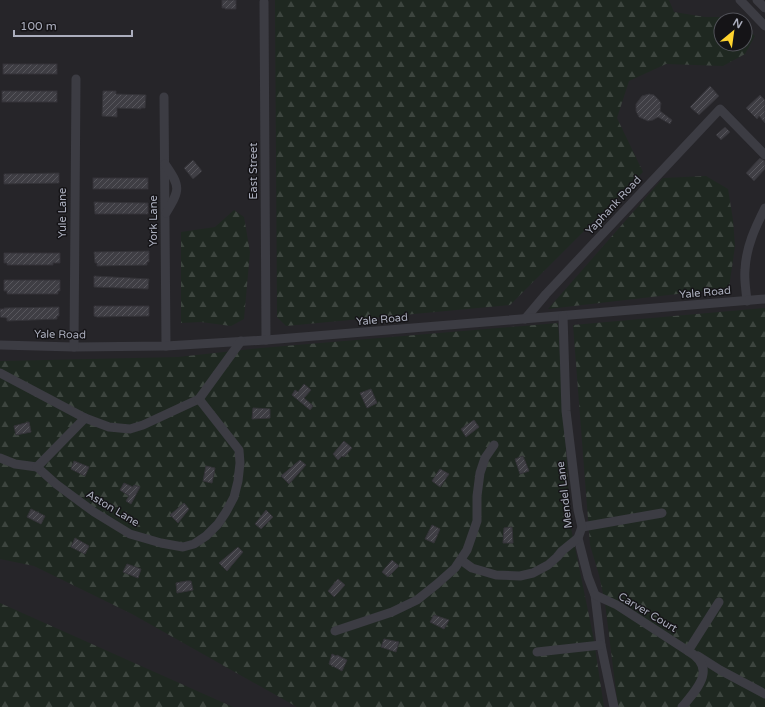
<svg xmlns="http://www.w3.org/2000/svg" width="765" height="707" viewBox="0 0 765 707" font-family="'Varela Round',sans-serif">
	<style>
		.built { fill: #262529; fill-rule: evenodd }
		.forest { fill: url(#forest-firs) }
		.building { fill: url(#building-hatch); stroke: #343338 }
		.lines { fill: none; stroke-linecap: round; stroke-linejoin: round }
		.minor { stroke: #3c3c43; stroke-width: 9 }
		.labels { text-anchor: middle; stroke-width: 3; stroke-linejoin: round; paint-order: stroke }
		.street-label { font-size: 11px; fill: #abaebd; stroke: #151417 }
	</style>
	<defs>
		<pattern id="forest-firs" width="22" height="20" patternUnits="userSpaceOnUse"><rect width="22" height="20" fill="#1f2821"/><path d="M5 1l3.5 6h-7zM16 11l3.5 6h-7z" fill="#3d453f"/></pattern>
		<pattern id="building-hatch" width="6" height="6" patternUnits="userSpaceOnUse"><rect width="6" height="6" fill="#3f3e44"/><path d="M-1 1l2-2M0 6l6-6M5 7l2-2" fill="none" stroke="#58575d"/></pattern>
	</defs>
	<rect width="100%" height="100%" fill="#1a191c"/>
	<!-- built -->
	<path class="built" d="M0,0H765V707H0ZM721,20H745V44H721Z"/>
	<!-- forest -->
	<g class="forest">
		<path d="M275,0H669L674,12L705,17H735L738,20H721V44H745V27L755,36L745,54L723,66L666,64L629,81L617,118L643,172L510,305L286,326L277,317Z"/>
		<path d="M706,176L728,189L733,220L735,246L729,288L548,309L663,178Z"/>
		<path d="M234,210L244,217L250,252L244,319L231,326L201,322L181,323V232L215,227Z"/>
		<path d="M765,308V707H618L605,603L599,575L590,545L573,325Z"/>
		<path d="M558,323L571,528L593,635L604,707H297L132,614L34,566L0,559V361L178,357L261,348Z"/>
		<path d="M0,603L233,707H0Z"/>
	</g>
	<!-- building -->
	<g class="building">
		<path d="M222,0H236V9H225V8H222Z"/>
		<rect x="3" y="64" width="54" height="10"/>
		<path d="M710,86L719,96L699,115L690,107Z"/>
		<rect x="2" y="91" width="55" height="11"/>
		<path d="M103,91H116V94L146,95L145,108H141V109L117,108V117L102,116Z"/>
		<path d="M649,94L654,95L658,99L661,103L660,111L672,120L670,124L658,117L653,120L648,121L639,117L636,111V104L642,96Z"/>
		<path d="M760,95L765,100V123L759,116L757,119L746,108Z"/>
		<path d="M725,127L730,132L721,140L716,135Z"/>
		<path d="M760,158L765,161V169L754,181L746,173Z"/>
		<path d="M193,160L202,171L193,179L184,168Z"/>
		<path d="M59,173V183L4,184V174Z"/>
		<rect x="93" y="178" width="55" height="11"/>
		<path d="M94,202L148,203V214H95Z"/>
		<path d="M149,251V262H147V265L97,266V263H95L94,252Z"/>
		<path d="M4,253H60V263H53V265H7V263H4Z"/>
		<path d="M94,276L149,279L148,289L94,287Z"/>
		<path d="M4,280H60V291H58V294H7V291H4Z"/>
		<path d="M94,306H149V316L97,317L94,316Z"/>
		<path d="M59,307V316H57V319L7,321V318L0,317V309H4V308Z"/>
		<path d="M304,384L311,390L304,398L313,406L310,410L292,395L295,390L298,392Z"/>
		<path d="M371,389L377,403L367,408L360,393Z"/>
		<path d="M253,408L270,409V418L252,419Z"/>
		<path d="M474,420L479,427L466,437L461,429Z"/>
		<path d="M29,422L31,432L16,435L14,426Z"/>
		<path d="M344,441L352,448L344,457L342,456L338,460L333,454Z"/>
		<path d="M523,456L529,471L520,474L515,459Z"/>
		<path d="M300,460L306,465L289,484L281,476Z"/>
		<path d="M74,461L89,467L85,476L71,469Z"/>
		<path d="M206,466L215,468L212,483L203,481Z"/>
		<path d="M440,469L449,474L440,487L432,481Z"/>
		<path d="M124,483L133,487L134,485L140,487L131,504L126,501L129,496L120,490Z"/>
		<path d="M184,503L189,509L178,523L170,515Z"/>
		<path d="M31,509L45,516L41,524L27,517Z"/>
		<path d="M266,510L273,517L261,529L255,524Z"/>
		<path d="M432,525L440,529L434,543L425,539Z"/>
		<path d="M512,527L513,543H503L504,528Z"/>
		<path d="M75,538L89,546L85,554L71,547Z"/>
		<path d="M238,547L243,552L227,571L219,563Z"/>
		<path d="M392,560L399,566L388,577L382,572Z"/>
		<path d="M127,564L141,569L138,578L123,572Z"/>
		<path d="M338,579L345,585L334,597L328,591Z"/>
		<path d="M187,581H191L193,590L177,593L176,583Z"/>
		<path d="M434,615L449,620L444,629L430,622Z"/>
		<path d="M384,639L399,642L396,652L381,647Z"/>
		<path d="M332,654L336,656L337,655L347,660L342,671L329,664Z"/>
	</g>
	<g class="lines">
		<!-- minor -->
		<g class="minor">
			<path d="M740,0L765,26"/>
			<path d="M757,0L765,8"/>
			<path d="M264,2L266,340"/>
			<path d="M164,97L166,346"/>
			<path d="M165,164C181,187 180,190 166,213"/>
			<path d="M747,301C746,290 744,280 745,270C746,247 755,228 765,208"/>
			<path d="M525,319L546,294L720,109L765,155"/>
			<path d="M0,345L74,347L166,346L266,340L765,299"/>
			<path d="M74,347L76,79"/>
			<path d="M0,373L85,418L109,427L130,429L143,425L199,399L239,450L240,463L238,481L234,497L226,512L218,524L206,536L194,544L183,547L161,543L130,534L94,512L56,484L37,467L15,464L0,458"/>
			<path d="M199,399L241,341"/>
			<path d="M37,467L85,418"/>
			<path d="M582,527L662,513"/>
			<path d="M578,538L588,577L595,595L601,645L614,707"/>
			<path d="M461,560L472,568L496,575L520,576L533,573L548,565L557,557L562,551L578,538L582,527L578,510L566,411L563,316"/>
			<path d="M595,595L617,605L688,651"/>
			<path d="M335,631L392,612L417,600L437,584L455,568L467,550L477,521V496L480,473L485,458L494,445"/>
			<path d="M537,652L601,645"/>
			<path d="M698,656L720,670L765,694"/>
			<path d="M682,707C697,689 718,668 688,651L719,602"/>
		</g>
	</g>
	<g class="labels">
		<!-- street labels -->
		<g class="street-label">
			<text transform="translate(253 171) rotate(-90)" y="4">East Street</text>
			<text transform="translate(613 205) rotate(-47)" y="4">Yaphank Road</text>
			<text transform="translate(62 213) rotate(-90)" y="4">Yule Lane</text>
			<text transform="translate(153 221) rotate(-90)" y="4">York Lane</text>
			<text transform="translate(705 292) rotate(-5)" y="4">Yale Road</text>
			<text transform="translate(382 319) rotate(-5)" y="4">Yale Road</text>
			<text transform="translate(60 334) rotate(1)" y="4">Yale Road</text>
			<text transform="translate(564 495) rotate(-97)" y="4">Mendel Lane</text>
			<text transform="translate(113 508) rotate(31)" y="4">Aston Lane</text>
			<text transform="translate(648 612) rotate(31)" y="4">Carver Court</text>
		</g>
	</g>
	<!-- north arrow -->
	<g transform="translate(733 32) rotate(29)"><circle r="19" fill="#151417" stroke="#515259"/>
	<path d="M0-3L7 15L0 10L-7 15Z" fill="#ffd42e"/>
	<text y="-6" font-size="11" font-weight="bold" text-anchor="middle" fill="#abaebd">N</text>
	</g>
	<!-- scale -->
	<path d="M14 30v6h118v-6" fill="none" stroke="#abaebd" stroke-width="2"/>
	<text x="20" y="30" font-size="12" fill="#abaebd" stroke="#151417" stroke-width="3" paint-order="stroke">100 m</text>
</svg>
